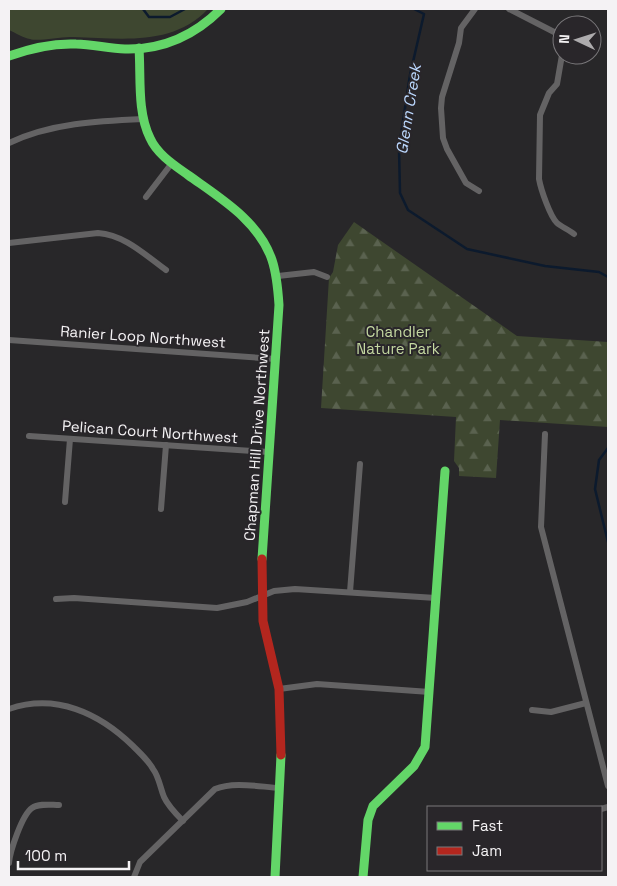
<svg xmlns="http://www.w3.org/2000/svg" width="617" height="886" viewBox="0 0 617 886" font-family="'Space Grotesk',sans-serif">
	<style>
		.forest { fill: url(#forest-firs) }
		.park { fill: #3e4730 }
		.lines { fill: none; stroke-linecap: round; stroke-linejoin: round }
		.stream { stroke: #0c1a2d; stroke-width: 2.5 }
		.street { stroke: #646364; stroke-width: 6 }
		.fast { stroke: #63d668; stroke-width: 9 }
		.jam { stroke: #b3261e; stroke-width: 9 }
		.labels { text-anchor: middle; stroke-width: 4; stroke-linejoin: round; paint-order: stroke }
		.park-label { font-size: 15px; fill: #c4d8a1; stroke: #29262a }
		.street-label { font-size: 15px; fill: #f4f2f4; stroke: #29262a }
		.water-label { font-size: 16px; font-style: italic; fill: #bbd8fe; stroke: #29262a }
	</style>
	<defs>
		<pattern id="forest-firs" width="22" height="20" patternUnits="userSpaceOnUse" patternTransform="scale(1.25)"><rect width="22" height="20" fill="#3e4730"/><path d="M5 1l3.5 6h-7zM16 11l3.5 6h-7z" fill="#5a624f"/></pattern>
	</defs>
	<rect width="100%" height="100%" fill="#282729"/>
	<!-- forest -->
	<path class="forest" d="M354,222L517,336L608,342V427L500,420L496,478L459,476V468L454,461L456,417L321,408L329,278L333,272L338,245Z"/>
	<!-- park -->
	<path class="park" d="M9,9H208C172,47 120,38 73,37C61,36 39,42 30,39C23,38 16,33 9,30Z"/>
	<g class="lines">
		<!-- stream -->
		<g class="stream">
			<path d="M143,9L149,17H170L185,9"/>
			<path d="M414,9L424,14L410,75L399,148L400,193L408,210L467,249L545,266L599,272L608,277"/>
			<path d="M608,448L599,460L595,489L608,542"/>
		</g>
		<!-- street -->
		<g class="street">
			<path d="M475,9L461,28L459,43L442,97L441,108L443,138L447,149L466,183L479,191"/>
			<path d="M509,9L558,34L562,39"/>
			<path d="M562,55L557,84L549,93L540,115L539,179C541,190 550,216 557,223C562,227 569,230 574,234"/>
			<path d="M9,143C51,123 98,121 144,119"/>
			<path d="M146,197L172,163"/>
			<path d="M9,243L98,233C125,235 145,255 166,270"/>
			<path d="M278,276L314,272L327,277"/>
			<path d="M9,340L276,359"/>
			<path d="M545,434L541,527L608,786"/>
			<path d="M29,436L269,452"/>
			<path d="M65,502L70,439"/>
			<path d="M161,509L166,445"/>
			<path d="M350,592L360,464"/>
			<path d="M56,599L74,598L217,608L247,602L274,591L295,589L436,598"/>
			<path d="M279,689L317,684L430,692"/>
			<path d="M9,709C56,693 99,713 133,746C140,753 148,760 153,769C159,777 160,787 164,797C168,806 176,814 183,821"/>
			<path d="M532,710L551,712L586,703"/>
			<path d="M601,809L608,807"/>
			<path d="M9,863C10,851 22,815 32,808C39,803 51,805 59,805"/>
			<path d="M134,877L140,862L215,789C234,781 260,787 280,788"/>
		</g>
		<!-- fast -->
		<g class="fast">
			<path d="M139,48C141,77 137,112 150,138C157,154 174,165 188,175C220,198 259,221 272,260C277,275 278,290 279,305L262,559"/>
			<path d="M9,56C31,48 53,43 76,44C93,44 109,49 125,49C163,50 195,35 221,9"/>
			<path d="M275,877L281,755"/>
			<path d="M363,877L368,820L373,806L414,766L425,747L445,471"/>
		</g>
		<!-- jam -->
		<path class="jam" d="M262,559L263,621L279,689L281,755"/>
	</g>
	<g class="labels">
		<!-- park labels -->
		<g class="park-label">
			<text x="398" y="337">Chandler<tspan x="398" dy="17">Nature Park</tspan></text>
		</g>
		<!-- street labels -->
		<g class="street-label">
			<text transform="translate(143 337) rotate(4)" y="5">Ranier Loop Northwest</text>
			<text transform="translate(150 432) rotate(4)" y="5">Pelican Court Northwest</text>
			<text transform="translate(257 435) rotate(-86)" y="5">Chapman Hill Drive Northwest</text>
		</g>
		<!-- water labels -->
		<g class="water-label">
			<text transform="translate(408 109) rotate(-81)" y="6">Glenn Creek</text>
		</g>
	</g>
	<!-- border -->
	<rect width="617" height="886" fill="none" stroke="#f4f2f4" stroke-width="20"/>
	<!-- legend -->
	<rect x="427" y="806" width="175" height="65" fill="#29262a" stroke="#7a787b"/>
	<rect x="437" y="822" width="25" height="8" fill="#63d668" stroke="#7a787b"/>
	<text x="472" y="831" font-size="15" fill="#f4f2f4">Fast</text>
	<rect x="437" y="847" width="25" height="8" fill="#b3261e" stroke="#7a787b"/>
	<text x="472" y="856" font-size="15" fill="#f4f2f4">Jam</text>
	<!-- north arrow -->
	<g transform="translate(577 40) rotate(274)"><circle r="24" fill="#29262a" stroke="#7a787b"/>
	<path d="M0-4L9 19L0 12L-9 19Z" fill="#adabad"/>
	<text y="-8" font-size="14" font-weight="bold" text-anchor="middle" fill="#f4f2f4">N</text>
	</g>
	<!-- scale -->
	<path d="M18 861v8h111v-8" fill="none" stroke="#f4f2f4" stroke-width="2.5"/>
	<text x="25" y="861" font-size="15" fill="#f4f2f4" stroke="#29262a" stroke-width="4" paint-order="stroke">100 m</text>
</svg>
